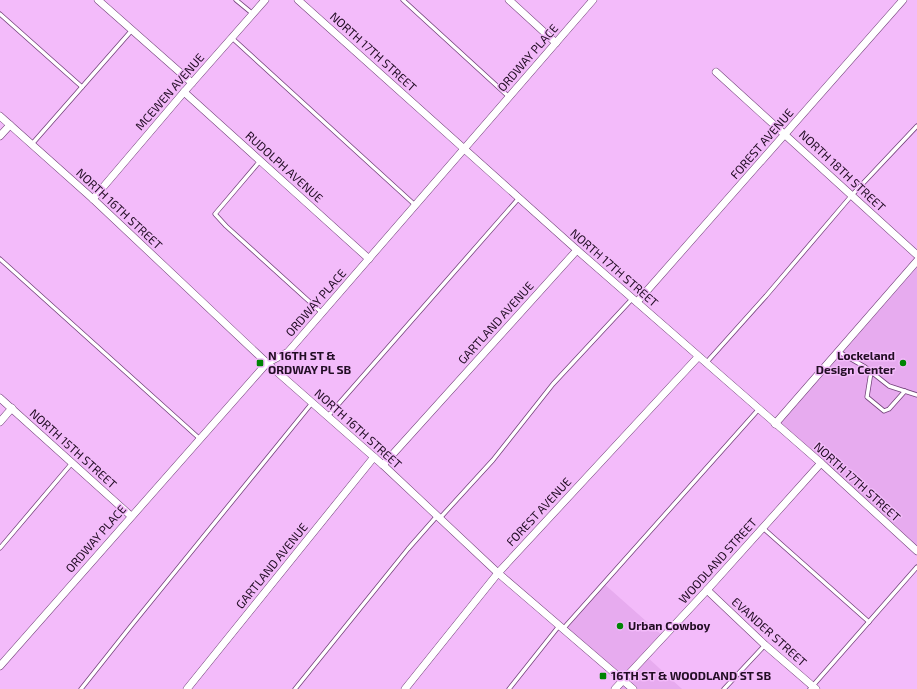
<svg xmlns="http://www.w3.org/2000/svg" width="917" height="689" viewBox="0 0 917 689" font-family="'Exo 2',sans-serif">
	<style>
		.built { fill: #e7abef }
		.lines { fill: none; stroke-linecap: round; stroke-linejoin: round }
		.service-casing { stroke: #74437b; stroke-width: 5 }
		.minor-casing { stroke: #74437b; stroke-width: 8 }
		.service { stroke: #fff; stroke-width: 3.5 }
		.minor { stroke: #fff; stroke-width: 7 }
		.poi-dot { fill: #008404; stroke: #f3bbfa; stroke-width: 1.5 }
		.labels { text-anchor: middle; stroke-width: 3; stroke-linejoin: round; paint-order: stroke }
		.street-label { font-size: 12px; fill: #220d24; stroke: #f3bbfa }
		.poi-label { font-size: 12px; font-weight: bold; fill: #220d24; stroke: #f3bbfa; text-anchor: start }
	</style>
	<rect width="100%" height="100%" fill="#f3bbfa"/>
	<!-- built -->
	<g class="built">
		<path d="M917,261V551L775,424Z"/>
		<path d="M603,583L664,637L647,657L682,689H615L623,680L563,629Z"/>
	</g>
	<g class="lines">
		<defs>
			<g id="service">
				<path d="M236,0L253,14"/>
				<path d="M403,0L509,97"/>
				<path d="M0,14L82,87"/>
				<path d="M232,38L415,205"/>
				<path d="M32,144L132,30"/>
				<path d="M260,161L215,214L226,226L322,313"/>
				<path d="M0,259L200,439"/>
				<path d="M839,352L865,367L889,386L917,395"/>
				<path d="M706,363L766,296L852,195L917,126"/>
				<path d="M871,372L867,397L884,411L889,409L905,391"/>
				<path d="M328,416L519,198"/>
				<path d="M440,518L493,460L553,384L632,299"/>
				<path d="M763,528L869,622"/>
				<path d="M0,548L72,463"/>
				<path d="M563,629L758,410"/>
				<path d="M81,689L131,626L312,403"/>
				<path d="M295,689L408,549L437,516"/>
				<path d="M509,689L559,626"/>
				<path d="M724,689L765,645"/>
				<path d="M810,689L917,567"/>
			</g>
			<g id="minor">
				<path d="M98,0L192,83"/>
				<path d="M298,0L577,250L821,463L917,551"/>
				<path d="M509,0L556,43"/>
				<path d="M716,72L917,255"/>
				<path d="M184,92L369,259"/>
				<path d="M0,116L93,199L267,363L383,465L498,573L633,689"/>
				<path d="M0,136L10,125"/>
				<path d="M93,199L184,92L265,0"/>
				<path d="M637,302L903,0"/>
				<path d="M0,398L131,516"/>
				<path d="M0,422L12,408"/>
				<path d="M775,424L917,261"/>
				<path d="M383,465L577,250"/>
				<path d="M707,590L765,645L816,689"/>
				<path d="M0,666L267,363L288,352L593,0"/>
				<path d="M187,689L374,457"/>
				<path d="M405,689L498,573L698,357"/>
				<path d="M615,689L707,590L821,463"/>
			</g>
		</defs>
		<!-- service casing -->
		<use href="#service" class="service-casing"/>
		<!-- minor casing -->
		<use href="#minor" class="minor-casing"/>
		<!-- service -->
		<use href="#service" class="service"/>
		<!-- minor -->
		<use href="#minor" class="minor"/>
	</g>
	<!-- markers -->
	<g class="poi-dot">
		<rect x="256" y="359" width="8" height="8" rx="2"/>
		<circle cx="903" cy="363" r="4"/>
		<circle cx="620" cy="626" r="4"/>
		<rect x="599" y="672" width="8" height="8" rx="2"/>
	</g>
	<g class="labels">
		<!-- street labels -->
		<g class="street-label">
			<text transform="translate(373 52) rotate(42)" y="4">NORTH 17TH STREET</text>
			<text transform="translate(528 58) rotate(-49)" y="4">ORDWAY PLACE</text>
			<text transform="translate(170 92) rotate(-49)" y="4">MCEWEN AVENUE</text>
			<text transform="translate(762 144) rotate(-49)" y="4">FOREST AVENUE</text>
			<text transform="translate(284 167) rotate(42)" y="4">RUDOLPH AVENUE</text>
			<text transform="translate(842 171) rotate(43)" y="4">NORTH 18TH STREET</text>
			<text transform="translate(119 209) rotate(43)" y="4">NORTH 16TH STREET</text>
			<text transform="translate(614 268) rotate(41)" y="4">NORTH 17TH STREET</text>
			<text transform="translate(316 303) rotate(-49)" y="4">ORDWAY PLACE</text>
			<text transform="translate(496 323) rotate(-48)" y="4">GARTLAND AVENUE</text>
			<text transform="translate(358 429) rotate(42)" y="4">NORTH 16TH STREET</text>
			<text transform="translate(73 449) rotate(42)" y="4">NORTH 15TH STREET</text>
			<text transform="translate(857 482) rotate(42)" y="4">NORTH 17TH STREET</text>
			<text transform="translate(539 512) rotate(-47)" y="4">FOREST AVENUE</text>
			<text transform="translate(96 539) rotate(-49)" y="4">ORDWAY PLACE</text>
			<text transform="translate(718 561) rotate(-48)" y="4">WOODLAND STREET</text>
			<text transform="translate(272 566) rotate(-51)" y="4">GARTLAND AVENUE</text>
			<text transform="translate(769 632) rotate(42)" y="4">EVANDER STREET</text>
		</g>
		<!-- poi labels -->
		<g class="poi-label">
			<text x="268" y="360">N 16TH ST &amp;<tspan x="268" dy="14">ORDWAY PL SB</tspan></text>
			<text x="895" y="360" text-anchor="end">Lockeland<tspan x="895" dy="14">Design Center</tspan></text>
			<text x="628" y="630">Urban Cowboy</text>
			<text x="611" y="680">16TH ST &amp; WOODLAND ST SB</text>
		</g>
	</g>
</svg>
